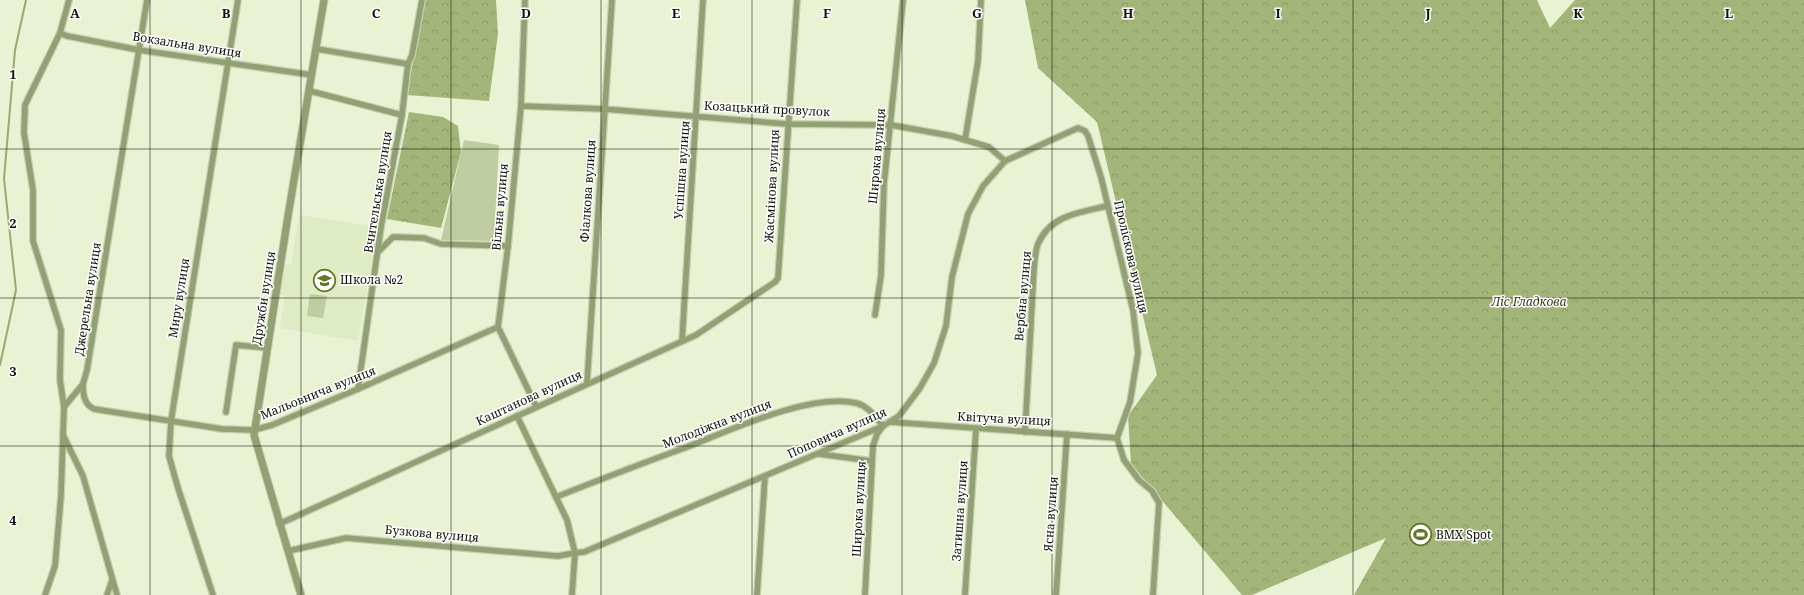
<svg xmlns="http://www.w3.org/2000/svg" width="1804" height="595" viewBox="0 0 1804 595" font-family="'Noto Serif',serif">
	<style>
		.built { fill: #dfebc4 }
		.forest { fill: url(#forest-crowns) }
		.pitch { fill: #bfcca1 }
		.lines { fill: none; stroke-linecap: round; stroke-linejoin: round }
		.stream { stroke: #99aa6e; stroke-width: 2 }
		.minor-casing { stroke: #c6ceb3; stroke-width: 8 }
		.tertiary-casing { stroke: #c6ceb3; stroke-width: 9 }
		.minor { stroke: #93a073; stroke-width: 5.5 }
		.tertiary { stroke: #93a073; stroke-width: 7 }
		.grid { fill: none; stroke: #0f1208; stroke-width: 1; stroke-opacity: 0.55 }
		.labels { text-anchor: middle; stroke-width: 3; stroke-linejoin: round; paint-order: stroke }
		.street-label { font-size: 12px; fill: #0f1208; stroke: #fff }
		.poi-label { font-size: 12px; fill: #0f1208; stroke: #fff; text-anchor: start }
		.park-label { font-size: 12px; font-style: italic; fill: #323c0e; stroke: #fff }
		.grid-label { font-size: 13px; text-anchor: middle; font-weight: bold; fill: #0f1208; stroke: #fff; stroke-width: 3; stroke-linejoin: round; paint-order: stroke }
	</style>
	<defs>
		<pattern id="forest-crowns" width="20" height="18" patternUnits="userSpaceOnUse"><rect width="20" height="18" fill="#a4b579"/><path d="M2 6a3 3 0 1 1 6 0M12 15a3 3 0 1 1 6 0" fill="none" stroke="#8c9b67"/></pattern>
	</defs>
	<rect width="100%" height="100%" fill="#e9f2d3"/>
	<!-- built -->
	<path class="built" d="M299,215L377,227L358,341L280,328L285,296L280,294L285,264L291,265Z"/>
	<!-- forest -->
	<g class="forest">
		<path d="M424,0H496L498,34L489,101L407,95Z"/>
		<path d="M1025,0H1537L1550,28L1575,0H1804V595H1354L1386,538L1252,595H1242L1131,464L1128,416L1157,375L1097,122L1038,68Z"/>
		<path d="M409,112L443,117L458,126L461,152L441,228L387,219Z"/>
	</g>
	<!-- pitch -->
	<g class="pitch">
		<path d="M464,140L499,145L494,241L441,240Z"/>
		<path d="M310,294L327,296L323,318L307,316Z"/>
	</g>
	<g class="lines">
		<!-- stream -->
		<path class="stream" d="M0,365L16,290L4,179L15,50L26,0"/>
		<defs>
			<g id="minor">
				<path d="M525,0L521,106L508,246L498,327L536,406"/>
				<path d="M60,33L67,36L139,50L312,75"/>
				<path d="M317,49L408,64"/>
				<path d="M310,91L402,115"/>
				<path d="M521,106L604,109L787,124L891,125L952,136L989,147L1005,161"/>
				<path d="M965,140L978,61L981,0"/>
				<path d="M379,251L393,237L424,238L441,244L508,246"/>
				<path d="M875,315L881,275L884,184L903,0"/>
				<path d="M682,341L703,0"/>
				<path d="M587,383L612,0"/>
				<path d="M83,384C83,395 84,404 94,409L222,429L254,430L272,425L358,389L498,327"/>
				<path d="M358,389L381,227L402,115L408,64L412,55L422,0"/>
				<path d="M64,407L83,384L87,370L147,0"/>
				<path d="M226,412L236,345L267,348"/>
				<path d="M890,422L1117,438"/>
				<path d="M1025,432L1034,268C1035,261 1035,251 1038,244C1050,215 1081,212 1107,206"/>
				<path d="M63,435L83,476L117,595"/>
				<path d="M819,454L872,461"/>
				<path d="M556,497C599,480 643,463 687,447C731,430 809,393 856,403C868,406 876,417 883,426L877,434L873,446L865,595"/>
				<path d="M279,524L696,335L775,282L778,278L797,0"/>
				<path d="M288,551L346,538L558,556L575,553L567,520L517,416"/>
				<path d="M45,595L55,566L61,496L64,407L60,380L61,330L33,241V190L24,133L25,105L60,33L69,0"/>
				<path d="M107,595L112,580"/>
				<path d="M213,595L178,488L169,456L171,421L238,0"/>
				<path d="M572,595L575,553L584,552L883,426L899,416L920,388L934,363L946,326L952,277L968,214L983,186L1005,161L1078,128L1085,131L1088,136L1101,177L1133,310L1138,353L1130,402L1117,438L1124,460L1139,480L1152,491L1159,503L1153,595"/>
				<path d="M757,595L765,476"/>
				<path d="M965,595L976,429"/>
				<path d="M1056,595L1067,434"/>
			</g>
			<path id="tertiary" d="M301,595L254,435L288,216L324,0"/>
		</defs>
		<!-- minor casing -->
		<use href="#minor" class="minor-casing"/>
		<!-- tertiary casing -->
		<use href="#tertiary" class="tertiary-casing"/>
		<!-- minor -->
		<use href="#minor" class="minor"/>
		<!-- tertiary -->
		<use href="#tertiary" class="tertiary"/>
	</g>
	<!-- grid -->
	<path class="grid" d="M150,0V595M301,0V595M451,0V595M601,0V595M752,0V595M902,0V595M1052,0V595M1203,0V595M1353,0V595M1503,0V595M1654,0V595M0,149H1804M0,298H1804M0,446H1804"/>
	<!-- icons -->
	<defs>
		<symbol id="school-ring" viewBox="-11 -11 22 22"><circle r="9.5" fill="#fff" stroke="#637625" stroke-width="1.5"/><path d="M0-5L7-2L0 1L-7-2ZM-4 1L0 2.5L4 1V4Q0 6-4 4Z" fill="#637625"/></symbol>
		<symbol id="stadium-ring" viewBox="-11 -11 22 22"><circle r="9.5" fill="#fff" stroke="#637625" stroke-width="1.5"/><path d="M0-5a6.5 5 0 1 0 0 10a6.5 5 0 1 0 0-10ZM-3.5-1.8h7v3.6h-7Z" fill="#637625"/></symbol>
	</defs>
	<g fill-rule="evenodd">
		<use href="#school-ring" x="312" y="268" width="25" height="25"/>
		<use href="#stadium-ring" x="1408" y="522" width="25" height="25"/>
	</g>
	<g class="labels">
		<!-- street labels -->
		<g class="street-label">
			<text transform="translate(187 45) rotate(9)" y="4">Вокзальна вулиця</text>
			<text transform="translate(767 109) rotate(3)" y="4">Козацький провулок</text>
			<text transform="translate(877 156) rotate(-85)" y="4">Широка вулиця</text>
			<text transform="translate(682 170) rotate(-86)" y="4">Успішна вулиця</text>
			<text transform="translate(772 186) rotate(-87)" y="4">Жасмінова вулиця</text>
			<text transform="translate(588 191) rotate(-86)" y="4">Фіалкова вулиця</text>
			<text transform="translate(378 192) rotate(-81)" y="4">Вчительська вулиця</text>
			<text transform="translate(500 207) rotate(-85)" y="4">Вільна вулиця</text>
			<text transform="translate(1131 257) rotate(77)" y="4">Проліскова вулиця</text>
			<text transform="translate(1023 296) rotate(-85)" y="4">Вербна вулиця</text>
			<text transform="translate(179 298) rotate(-81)" y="4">Миру вулиця</text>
			<text transform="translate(264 298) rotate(-81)" y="4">Дружби вулиця</text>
			<text transform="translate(88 299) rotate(-81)" y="4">Джерельна вулиця</text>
			<text transform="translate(318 393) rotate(-22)" y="4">Мальовнича вулиця</text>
			<text transform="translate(529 398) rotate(-25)" y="4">Каштанова вулиця</text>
			<text transform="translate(1004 419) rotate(3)" y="4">Квітуча вулиця</text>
			<text transform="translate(717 424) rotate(-21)" y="4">Молодіжна вулиця</text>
			<text transform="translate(837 433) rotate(-24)" y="4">Поповича вулиця</text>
			<text transform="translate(859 509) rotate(-87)" y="4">Широка вулиця</text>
			<text transform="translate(960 511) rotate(-86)" y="4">Затишна вулиця</text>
			<text transform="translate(1051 514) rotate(-86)" y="4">Ясна вулиця</text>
			<text transform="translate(432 534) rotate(5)" y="4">Бузкова вулиця</text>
		</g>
		<!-- poi labels -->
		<g class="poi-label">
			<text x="340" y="284">Школа №2</text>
			<text x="1436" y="539">BMX Spot</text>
		</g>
		<!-- park labels -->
		<g class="park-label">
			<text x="1529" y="306">Ліс Гладкова</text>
		</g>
	</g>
	<g class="grid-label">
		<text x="75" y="18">A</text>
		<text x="226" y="18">B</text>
		<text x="376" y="18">C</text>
		<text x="526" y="18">D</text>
		<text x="676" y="18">E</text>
		<text x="827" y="18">F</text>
		<text x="977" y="18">G</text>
		<text x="1128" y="18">H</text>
		<text x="1278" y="18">I</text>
		<text x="1428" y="18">J</text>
		<text x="1578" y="18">K</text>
		<text x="1729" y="18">L</text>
		<text x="13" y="79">1</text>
		<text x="13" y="228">2</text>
		<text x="13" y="376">3</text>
		<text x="13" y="525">4</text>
	</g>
</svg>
